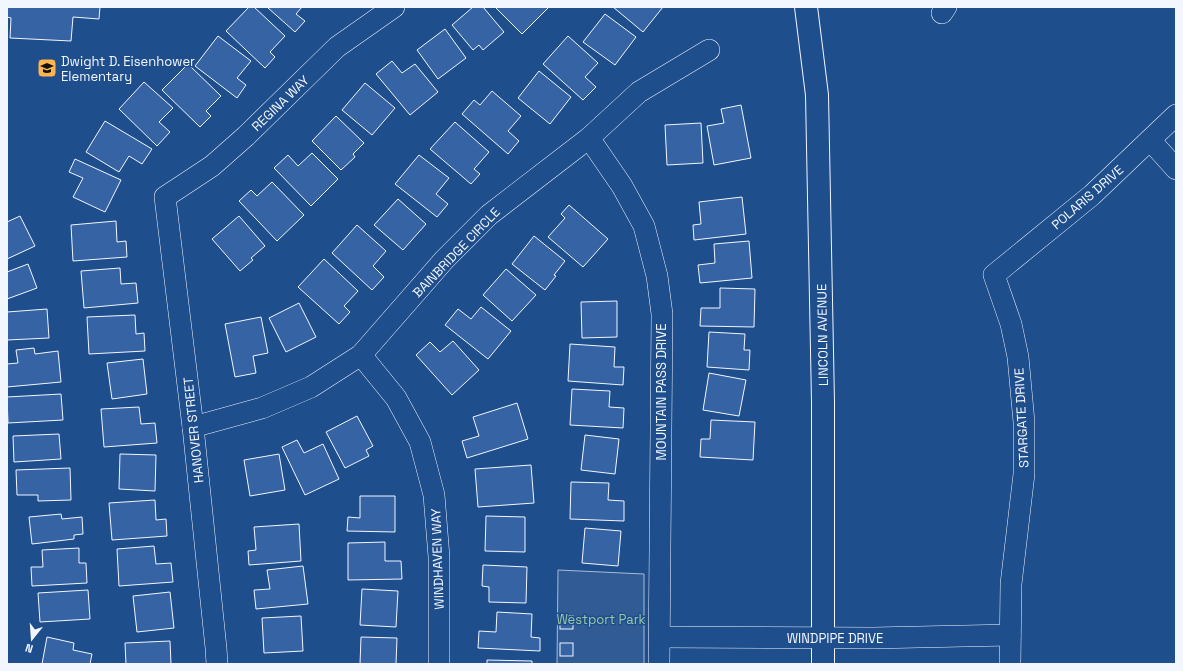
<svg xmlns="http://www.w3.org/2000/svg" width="1183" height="671" viewBox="0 0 1183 671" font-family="'Space Grotesk',sans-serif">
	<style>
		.built { fill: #305b95; stroke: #a8bbd7 }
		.building { fill: #3563a3; stroke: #f2f6ff }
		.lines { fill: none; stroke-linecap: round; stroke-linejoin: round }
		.minor-casing { stroke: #f2f6ff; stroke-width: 22 }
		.major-casing { stroke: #f2f6ff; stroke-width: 24 }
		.minor { stroke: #1f4e8c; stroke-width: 21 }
		.major { stroke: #1f4e8c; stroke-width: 22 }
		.labels { text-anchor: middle; stroke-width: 3; stroke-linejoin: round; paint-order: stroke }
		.poi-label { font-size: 13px; fill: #f2f6ff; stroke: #1f4e8c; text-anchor: start }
		.street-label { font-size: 13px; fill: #f2f6ff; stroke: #1f4e8c }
		.park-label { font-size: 13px; fill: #97c8a6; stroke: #1f4e8c }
	</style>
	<rect width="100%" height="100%" fill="#1f4e8c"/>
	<!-- built -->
	<path class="built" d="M558,570L644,574V664H557Z"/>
	<!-- building -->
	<g class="building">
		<path d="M7,7H100L99,19L73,17L71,41L10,38L11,18L7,17Z"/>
		<path d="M249,7H254L285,36L270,52L275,57L265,68L226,31Z"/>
		<path d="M267,7H302L296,14L305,21L295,32Z"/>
		<path d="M473,7H483L504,32L483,50L479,45L473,50L452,25Z"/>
		<path d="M495,7H547L548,8L522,34Z"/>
		<path d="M613,7H663L643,32Z"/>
		<path d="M605,14L636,37L615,65L583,42Z"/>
		<path d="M445,29L466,58L438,79L417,50Z"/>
		<path d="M218,36L251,61L237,78L246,85L237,98L195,66Z"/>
		<path d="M568,36L598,63L585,77L596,87L583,100L543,64Z"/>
		<path d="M392,61L402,73L415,64L438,92L410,115L376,74Z"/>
		<path d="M188,64L221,96L206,111L211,116L200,127L162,90Z"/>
		<path d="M539,71L571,97L550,124L518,98Z"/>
		<path d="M144,82L173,108L159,122L170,132L157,146L119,109Z"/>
		<path d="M365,83L395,108L372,135L342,110Z"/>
		<path d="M492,91L521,116L508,131L519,141L508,154L462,114L474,100L480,105Z"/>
		<path d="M741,105L751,158L714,165L707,126L724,123L721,109Z"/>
		<path d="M336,116L364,143L353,154L355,157L341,170L312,141Z"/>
		<path d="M105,121L152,149L142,164L129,156L119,172L86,152Z"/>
		<path d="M455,122L489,152L474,169L480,174L471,184L430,149Z"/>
		<path d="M701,123L703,163L667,165L665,125Z"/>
		<path d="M312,153L338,179L311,206L274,168L288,155L298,166Z"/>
		<path d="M419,155L449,178L436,194L448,204L437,217L395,184Z"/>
		<path d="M75,159L121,180L105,212L73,197L83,178L69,172Z"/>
		<path d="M272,182L304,215L277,241L239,201L251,190L257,196Z"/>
		<path d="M742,197L746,234L694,240L693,225L701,224L699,202Z"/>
		<path d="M398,199L426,224L403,250L374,225Z"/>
		<path d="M569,205L608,239L583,267L548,237L565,218L561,214Z"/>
		<path d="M20,216L35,246L7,259V222Z"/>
		<path d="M239,216L265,246L251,258L253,260L240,271L212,239Z"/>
		<path d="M116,221L117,242L126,241L127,257L73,261L71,225Z"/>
		<path d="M357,225L386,251L373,266L384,277L372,290L332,253Z"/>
		<path d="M534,236L565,261L554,275L556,276L545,290L512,264Z"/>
		<path d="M749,241L752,278L700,283L698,265L715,263L714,244Z"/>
		<path d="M324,259L358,291L344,306L350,312L339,324L298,287Z"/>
		<path d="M28,264L37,288L7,299V272Z"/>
		<path d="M120,268L121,284L136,283L138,303L84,308L81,271Z"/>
		<path d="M506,269L536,295L512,321L483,295Z"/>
		<path d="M720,288L755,289L754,327L700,326L701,308H720Z"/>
		<path d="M617,301V337L582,338L581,302Z"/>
		<path d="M299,303L316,337L286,352L269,318Z"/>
		<path d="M481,307L511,331L488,359L445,325L458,309L471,319Z"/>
		<path d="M47,309L49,338L7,340V312Z"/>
		<path d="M135,315L136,334L144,333L145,351L89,354L87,317Z"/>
		<path d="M261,317L268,353L253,356L256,373L235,377L225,324Z"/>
		<path d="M709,332L745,334L744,350H750L749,370L707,367Z"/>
		<path d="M453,341L479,370L452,395L416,355L430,342L440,352Z"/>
		<path d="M570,344L615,347L614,367H624L623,385L568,381Z"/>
		<path d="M34,348L35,354L58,351L61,382L7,387V364L18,363L16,350Z"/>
		<path d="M143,359L147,394L112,399L107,363Z"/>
		<path d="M709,373L746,380L739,416L703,410Z"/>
		<path d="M572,389L610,391L609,407L624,408L623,428L570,425Z"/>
		<path d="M61,394L63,420L8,423L7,397Z"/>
		<path d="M517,403L528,439L467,458L462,441L479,436L473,417Z"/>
		<path d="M139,407L141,424L155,423L157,443L104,447L101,409Z"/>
		<path d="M357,416L373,446L366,450L369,456L345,468L326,432Z"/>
		<path d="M711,420L755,422L753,460L700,457L701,439H710Z"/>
		<path d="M59,434L61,459L14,462L13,436Z"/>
		<path d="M585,435L619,439L615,474L581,470Z"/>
		<path d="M297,440L304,453L323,444L339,479L305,495L282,447Z"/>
		<path d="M120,454L156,455L155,491L119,489Z"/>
		<path d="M279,454L285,490L250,496L244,460Z"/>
		<path d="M531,465L534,503L478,507L475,469Z"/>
		<path d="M70,468L71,500L38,501V495H17L16,470Z"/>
		<path d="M571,482L609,483L608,500L624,501V521L570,519Z"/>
		<path d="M360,496H395V532L347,531L348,517L360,518Z"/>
		<path d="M155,500L156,520L166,519L167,536L112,540L109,503Z"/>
		<path d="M61,514L62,519L82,517L83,534L74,535V539L32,544L29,517Z"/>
		<path d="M486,516L525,517V552L485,551Z"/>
		<path d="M299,524L301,561L249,565L248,551L256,550L254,527Z"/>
		<path d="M585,528L621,531L618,566L582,563Z"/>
		<path d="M385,542V561H401L402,579L348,580V543Z"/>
		<path d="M154,546L156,564L171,563L173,582L119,586L117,549Z"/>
		<path d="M79,548V563H86L87,583L32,586L31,567H43L42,550Z"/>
		<path d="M483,565L527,567L526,603L489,602V587L482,586Z"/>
		<path d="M303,566L308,604L256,609L254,590L270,589L267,570Z"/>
		<path d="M362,589L398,591L396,627L360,625Z"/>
		<path d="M88,590L90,619L40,622L38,593Z"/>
		<path d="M170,592L174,628L137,632L133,596Z"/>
		<path d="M497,612L532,614L531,637L540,638V651L478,648L479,631L496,632Z"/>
		<path d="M301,616L303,651L264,653L262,618Z"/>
		<rect x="560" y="616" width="13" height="13"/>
		<path d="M47,637L74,643L73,650L92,654L90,664H42Z"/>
		<path d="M361,637L397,638L396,664H360Z"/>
		<path d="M170,641L171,664H177H126L125,643Z"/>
		<rect x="560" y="643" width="13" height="13"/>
		<path d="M487,660L532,661V664H487Z"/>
	</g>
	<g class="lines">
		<defs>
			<g id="minor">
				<path d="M942,13L946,7"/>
				<path d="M589,138L622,186L644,226L657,276L662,314L659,664"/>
				<path d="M1150,140L1176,169"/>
				<path d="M361,355L396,398L420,442L434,495L439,557V664"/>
				<path d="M193,427L262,408L311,387L361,355L444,260L489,215L589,138L639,92L709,50"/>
				<path d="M660,637L873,638L1010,635"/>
				<path d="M217,664L216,648L193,427L165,197L212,166L246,136L337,47L394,7"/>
				<path d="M1010,664L1011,584L1024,474V422L1018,357L1011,324L994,275L1092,195L1176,115"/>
			</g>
			<path id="major" d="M806,7L817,95L823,402V664"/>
		</defs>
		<!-- minor casing -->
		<use href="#minor" class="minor-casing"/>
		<!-- major casing -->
		<use href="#major" class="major-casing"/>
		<!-- minor -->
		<use href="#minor" class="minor"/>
		<!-- major -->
		<use href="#major" class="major"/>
	</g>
	<!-- icons -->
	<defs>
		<symbol id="school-square" viewBox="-11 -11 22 22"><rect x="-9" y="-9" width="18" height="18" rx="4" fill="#ffb74d" stroke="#1f4e8c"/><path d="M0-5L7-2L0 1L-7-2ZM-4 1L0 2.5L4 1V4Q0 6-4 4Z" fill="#111"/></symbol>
	</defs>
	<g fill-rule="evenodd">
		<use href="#school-square" x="36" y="57" width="22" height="22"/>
	</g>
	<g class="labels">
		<!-- poi labels -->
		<g class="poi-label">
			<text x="61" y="66">Dwight D. Eisenhower<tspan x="61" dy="15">Elementary</tspan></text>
		</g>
		<!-- street labels -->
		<g class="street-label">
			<text transform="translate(280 103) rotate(-44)" y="5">REGINA WAY</text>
			<text transform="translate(1087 197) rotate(-41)" y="5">POLARIS DRIVE</text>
			<text transform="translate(456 252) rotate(-46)" y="5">BAINBRIDGE CIRCLE</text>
			<text transform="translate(822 335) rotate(-91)" y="5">LINCOLN AVENUE</text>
			<text transform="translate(661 392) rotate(-90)" y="5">MOUNTAIN PASS DRIVE</text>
			<text transform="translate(1021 418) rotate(-93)" y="5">STARGATE DRIVE</text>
			<text transform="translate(193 430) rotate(-96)" y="5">HANOVER STREET</text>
			<text transform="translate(437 559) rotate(-92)" y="5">WINDHAVEN WAY</text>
			<text x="835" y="643">WINDPIPE DRIVE</text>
		</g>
		<!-- park labels -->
		<g class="park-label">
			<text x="601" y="624">Westport Park</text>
		</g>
	</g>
	<!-- border -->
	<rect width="1183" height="671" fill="none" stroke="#f2f6ff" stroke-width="16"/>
	<!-- north arrow -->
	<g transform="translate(32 639) rotate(197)" stroke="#1f4e8c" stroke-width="3" paint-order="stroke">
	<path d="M0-3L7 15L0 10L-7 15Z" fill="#f2f6ff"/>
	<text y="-6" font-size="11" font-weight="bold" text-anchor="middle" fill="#f2f6ff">N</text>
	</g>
</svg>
